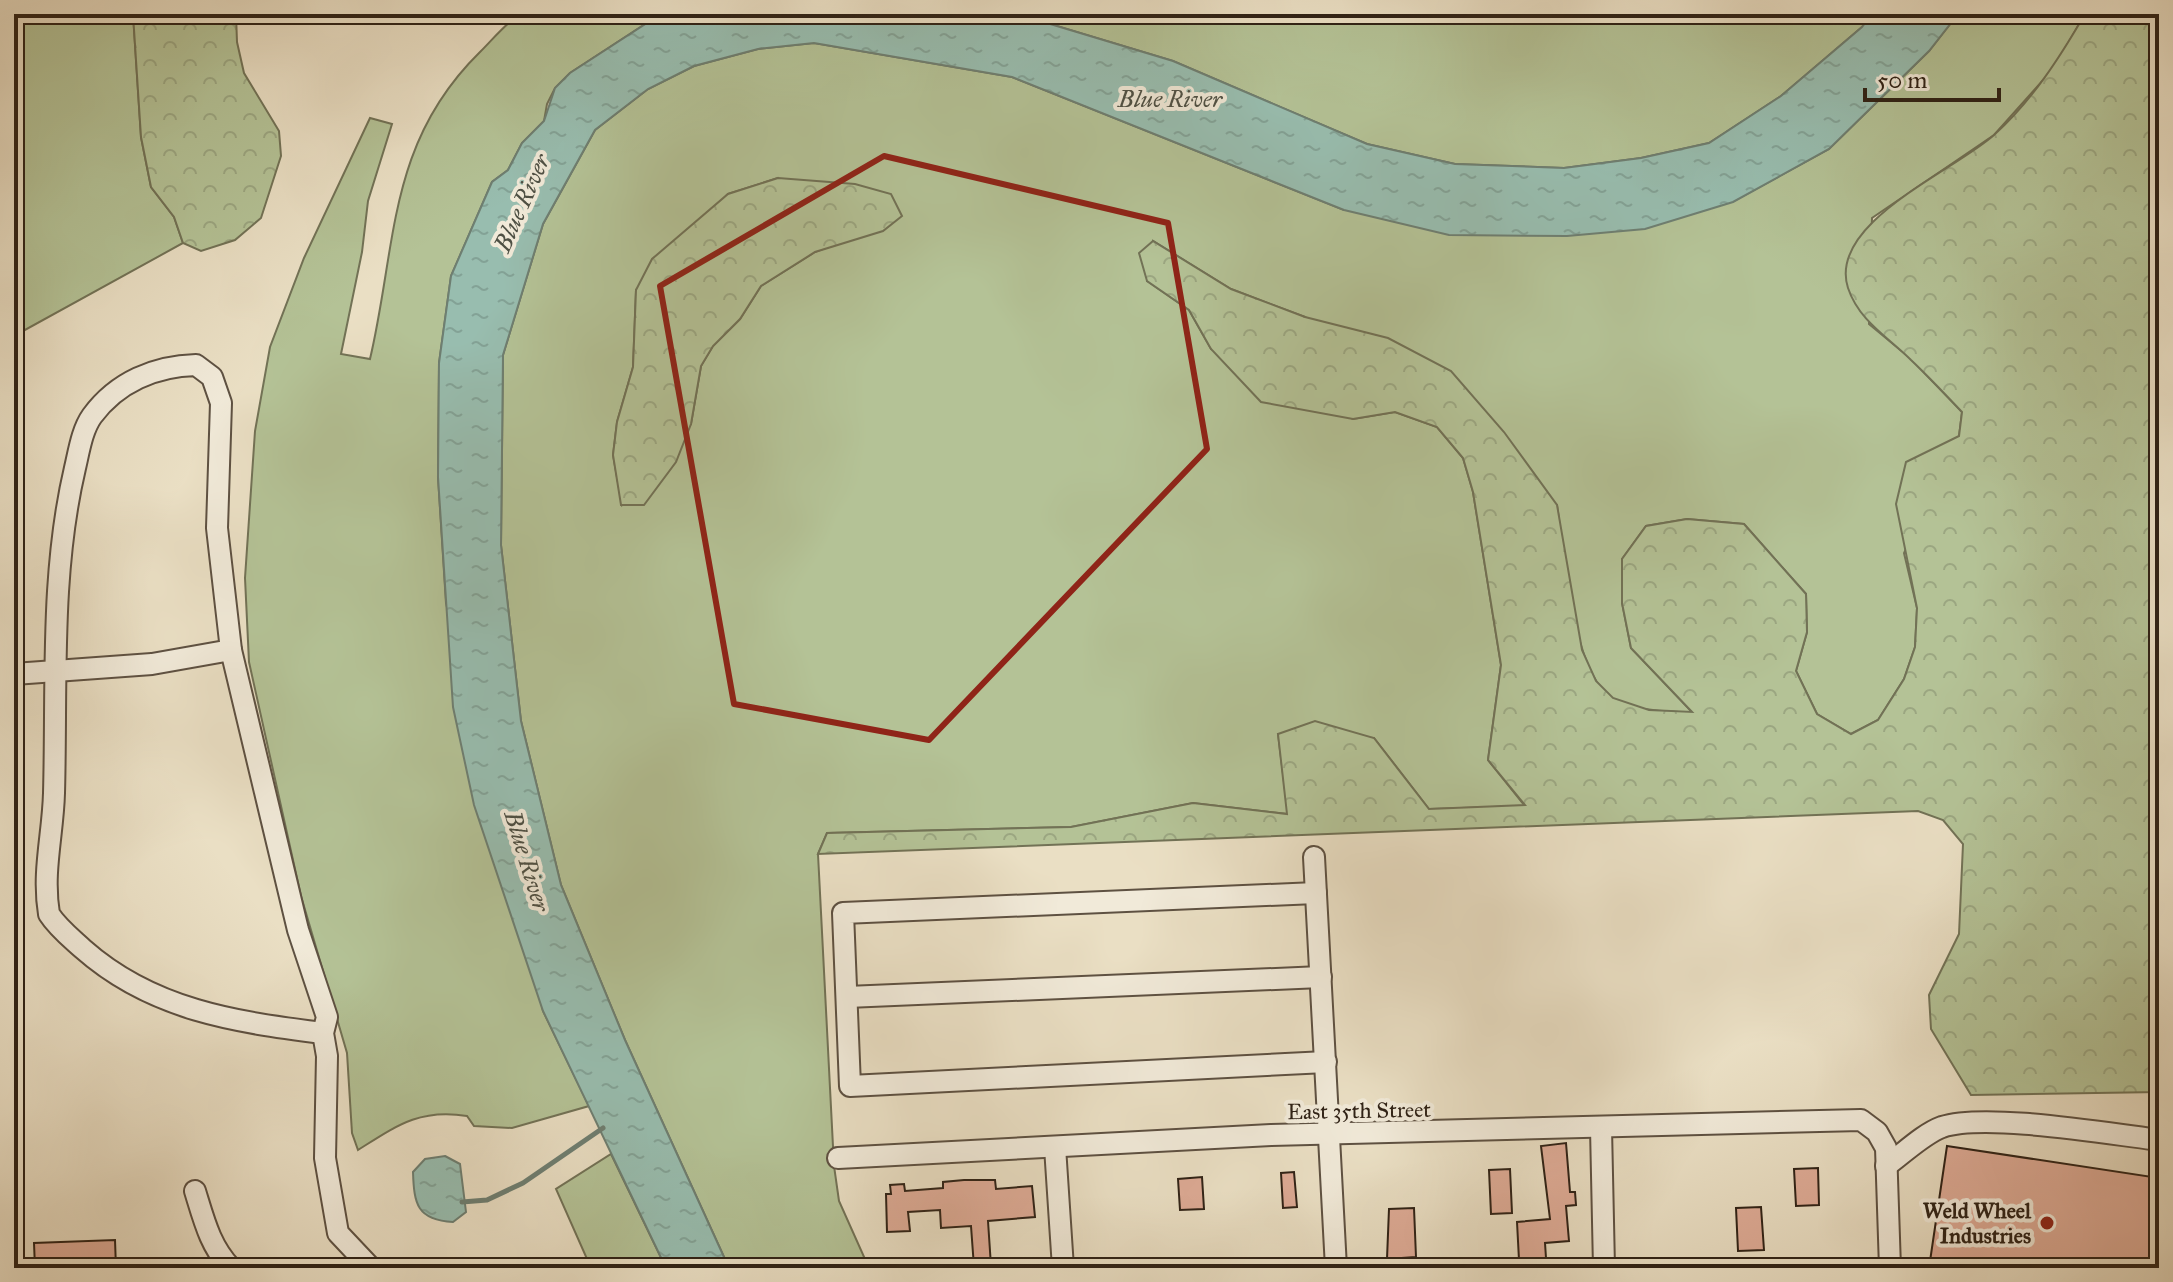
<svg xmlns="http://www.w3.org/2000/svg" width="2173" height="1282" viewBox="0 0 2173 1282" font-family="'IM FELL Great Primer',serif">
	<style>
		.grass { fill: #b4c296; stroke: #727256; stroke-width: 2; fill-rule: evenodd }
		.forest { fill: url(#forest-crowns); stroke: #727256; stroke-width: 2 }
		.water { fill: url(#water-ripples); stroke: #6e7f72; stroke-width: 2 }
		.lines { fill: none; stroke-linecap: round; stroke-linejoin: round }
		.stream { stroke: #6e7f72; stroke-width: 5 }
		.building { fill: #deab96; stroke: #2f2216; stroke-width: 2 }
		.minor-casing { stroke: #5e5142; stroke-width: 24 }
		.minor { stroke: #f1ead9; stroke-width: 20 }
		.marked { fill: none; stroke: #8f2418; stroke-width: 6; stroke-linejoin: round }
		.poi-dot { fill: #8f2418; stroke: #f1ead9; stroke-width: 3 }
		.labels { text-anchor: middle; stroke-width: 8; stroke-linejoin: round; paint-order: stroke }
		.street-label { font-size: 22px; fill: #2f2216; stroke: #f1ead9 }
		.poi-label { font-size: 22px; font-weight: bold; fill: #2f2216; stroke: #f1ead9; text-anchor: end }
		.water-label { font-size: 24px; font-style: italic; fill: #4e5044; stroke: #f1ead9 }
	</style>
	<defs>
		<pattern id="forest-crowns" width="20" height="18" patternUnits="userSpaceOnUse" patternTransform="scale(2)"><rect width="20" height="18" fill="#b4c296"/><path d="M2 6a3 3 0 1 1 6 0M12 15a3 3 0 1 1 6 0" fill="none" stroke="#9ba681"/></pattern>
		<pattern id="water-ripples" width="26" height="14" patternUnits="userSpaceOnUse" patternTransform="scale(2)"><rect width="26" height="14" fill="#98bdaf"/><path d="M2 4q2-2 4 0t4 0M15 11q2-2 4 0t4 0" fill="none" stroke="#83a296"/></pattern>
	</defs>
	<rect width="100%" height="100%" fill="#eadfc4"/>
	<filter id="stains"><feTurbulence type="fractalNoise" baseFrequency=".0025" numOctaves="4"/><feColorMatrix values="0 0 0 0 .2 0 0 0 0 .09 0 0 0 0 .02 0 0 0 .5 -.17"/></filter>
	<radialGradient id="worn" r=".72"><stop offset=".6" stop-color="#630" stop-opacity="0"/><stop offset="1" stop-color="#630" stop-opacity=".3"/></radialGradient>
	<!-- grass -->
	<g class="grass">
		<path d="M14,14H133L141,137L151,187L174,217L183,243L14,336Z"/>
		<path d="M520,14H669L647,23L570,73L555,88L547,104L544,121L522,143L508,170L492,182L451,276L439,363L438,477L446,603L543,1011L589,1106L512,1128L474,1126L467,1116C420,1108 396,1126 358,1150L352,1133L347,1053L301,896L249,662L245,578L255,431L270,347L304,258L370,118L392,124L368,201L362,252L341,354L370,359C397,244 387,143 480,52C493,39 505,24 520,14Z"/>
		<path d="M1017,14H1872L1862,27L1781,96L1709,143L1641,158L1564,168L1455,164L1367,144L1173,61Z"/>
		<path d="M1958,14H2085L2053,69L1994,135L1872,218L1869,324L1910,358L1962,412L1959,436L1904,553L1917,608L1915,647L1904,679L1878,720L1851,734L1817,714L1796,671L1807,632L1806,594L1744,524L1687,519L1646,526L1622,559V603L1631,648L1693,713C1667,711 1637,712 1613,699C1572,675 1564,550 1557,505L1305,317L1231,289L1153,241L1147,281L1189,310L1211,349L1353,419L1395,412L1437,427L1463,458L1473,492L1501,665L1488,760L1525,806L1429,809L1374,738L1278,734L1288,814L1193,803L1071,827L827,833L818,854L834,1166L839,1201L869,1268H729L625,1040L561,885L521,721L501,545L503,355L543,224L595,130L648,89L694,66L758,49L814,43L1012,77L1344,210L1732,202L1829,149L1929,51ZM778,178L844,241L815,252L761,286L740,319L713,346L701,366L691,424L622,505L613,455L617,422L633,367L636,290L728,194Z"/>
		<path d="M611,1154L666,1268H591L556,1189Z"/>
	</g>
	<!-- forest -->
	<g class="forest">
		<path d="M133,14H236L237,42L244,73L279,131L281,156L261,218L235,240L201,251L183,243L174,217L151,187L141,137Z"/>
		<path d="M2085,14H2159V1092L1971,1095L1931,1029L1929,995L1959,934L1963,844L1943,820L1918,811L818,854L827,833L1071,827L1193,803L1287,814L1278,734L1315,721L1374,738L1429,809L1525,805L1488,760L1501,665L1473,492L1463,458L1437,427L1395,412L1353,419L1261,402L1211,349L1189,310L1147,281L1139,253L1153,241L1231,289L1305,317L1388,338L1451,371L1504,432L1557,505L1582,650L1596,681L1613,698L1649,710L1692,712L1631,648L1622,603V559L1646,526L1687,519L1744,524L1806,594L1807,632L1796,671L1817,714L1851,734L1878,720L1904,679L1915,647L1917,608L1896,504L1906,462L1959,436L1962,412C1946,395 1929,377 1911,360C1888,337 1859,321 1848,288C1827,223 1954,171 1994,135C2032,101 2060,57 2085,14Z"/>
		<path d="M778,178L855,184L891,194L902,216L883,231L815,252L761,286L740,319L713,346L701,366L691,424L676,462L644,505H621L613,455L617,422L633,367L636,290L652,259L728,194Z"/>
	</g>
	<!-- water -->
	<g class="water">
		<path d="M669,14H1017L1173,61L1367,144L1455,164L1564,168L1641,158L1709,143L1781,96L1862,27L1872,14H1958L1929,51L1829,149L1733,202L1645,229L1567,236L1449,235L1344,210L1012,77L814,43L758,49L694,66L648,89L595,130L543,224L503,355L501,545L521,721L561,885L625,1040L729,1268H666L543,1011L474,805L453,707L438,477L439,363L451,276L492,182L508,170L522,143L544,121L555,88L570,73L647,23Z"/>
		<path d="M445,1156L460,1164L466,1212L453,1222C417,1220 414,1204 413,1172L425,1159Z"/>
	</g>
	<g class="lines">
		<!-- stream -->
		<path class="stream" d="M462,1202L487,1200L523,1183L603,1128"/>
	</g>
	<!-- building -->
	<g class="building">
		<path d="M1566,1143L1570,1192H1575L1576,1205L1566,1206L1569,1241L1545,1243L1546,1258L1519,1260L1517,1222L1550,1219L1541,1146Z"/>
		<path d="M1947,1146L2159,1178V1268H1929Z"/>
		<path d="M1818,1168L1819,1205L1796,1206L1794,1169Z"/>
		<path d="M1510,1169L1512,1213L1491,1214L1489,1170Z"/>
		<path d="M1294,1172L1297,1207L1283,1208L1281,1173Z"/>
		<path d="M1202,1177L1204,1209L1180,1210L1178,1179Z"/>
		<path d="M964,1180H995L996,1189L1032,1186L1035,1217L988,1221L991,1266L974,1267L971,1226L941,1228L940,1210L908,1212L910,1231L887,1232L886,1194H891L890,1185L904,1184L905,1191L943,1188V1182Z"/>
		<path d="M1761,1207L1764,1250L1738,1251L1736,1208Z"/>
		<path d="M1414,1208L1416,1257L1387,1259L1389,1209Z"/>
		<path d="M115,1240L116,1268H35L34,1243Z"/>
	</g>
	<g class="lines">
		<defs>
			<g id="minor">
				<path d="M231,650L217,528L221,403L212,377L196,365C155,366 117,382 92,416C82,430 79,451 75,468C50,574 57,685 54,793C53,834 42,872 49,914C58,928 71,938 83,949C152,1010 235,1022 323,1033"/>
				<path d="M14,674L152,664L231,650L298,930L327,1017L323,1033L327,1056L325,1158L338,1233L371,1268"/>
				<path d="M1314,857L1336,1268"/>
				<path d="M1316,893L843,913L850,1086L1326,1062"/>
				<path d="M847,997L1321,977"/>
				<path d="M1601,1128L1604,1268"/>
				<path d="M1055,1147L1063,1268"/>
				<path d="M838,1158L1271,1135L1861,1120L1877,1132L1886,1148L1890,1268"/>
				<path d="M1886,1166C1903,1154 1923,1134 1942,1127C1985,1113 2103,1133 2152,1139L2159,1135"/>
				<path d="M195,1191C204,1220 210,1246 231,1268"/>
			</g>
		</defs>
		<!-- minor casing -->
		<use href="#minor" class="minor-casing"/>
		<!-- minor -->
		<use href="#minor" class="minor"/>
	</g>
	<!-- marked area -->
	<path class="marked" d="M884,156L1168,223L1207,449L929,740L734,704L660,286Z"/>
	<!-- markers -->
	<circle class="poi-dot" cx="2047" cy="1223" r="8"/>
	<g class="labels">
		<!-- street labels -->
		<g class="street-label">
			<text transform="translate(1359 1110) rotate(-1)" y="8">East 35th Street</text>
		</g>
		<!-- poi labels -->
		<g class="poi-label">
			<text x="2031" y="1218">Weld Wheel<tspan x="2031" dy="25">Industries</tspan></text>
		</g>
		<!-- water labels -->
		<g class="water-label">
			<text x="1170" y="107">Blue River</text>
			<text transform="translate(522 203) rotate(-66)" y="8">Blue River</text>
			<text transform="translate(527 861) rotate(73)" y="8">Blue River</text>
		</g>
	</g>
	<!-- margin -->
	<rect width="2173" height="1282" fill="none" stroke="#eadfc4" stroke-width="48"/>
	<rect x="16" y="16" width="2141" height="1250" fill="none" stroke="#2f2216" stroke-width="4"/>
	<rect x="24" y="24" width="2125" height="1234" fill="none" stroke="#2f2216" stroke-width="2"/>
	<!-- scale -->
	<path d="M1865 88v12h134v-12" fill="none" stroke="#2f2216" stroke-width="4"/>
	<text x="1877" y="88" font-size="24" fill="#2f2216" stroke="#f1ead9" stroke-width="6" paint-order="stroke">50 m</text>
	<rect width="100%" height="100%" filter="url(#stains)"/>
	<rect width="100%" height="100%" fill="url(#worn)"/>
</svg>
